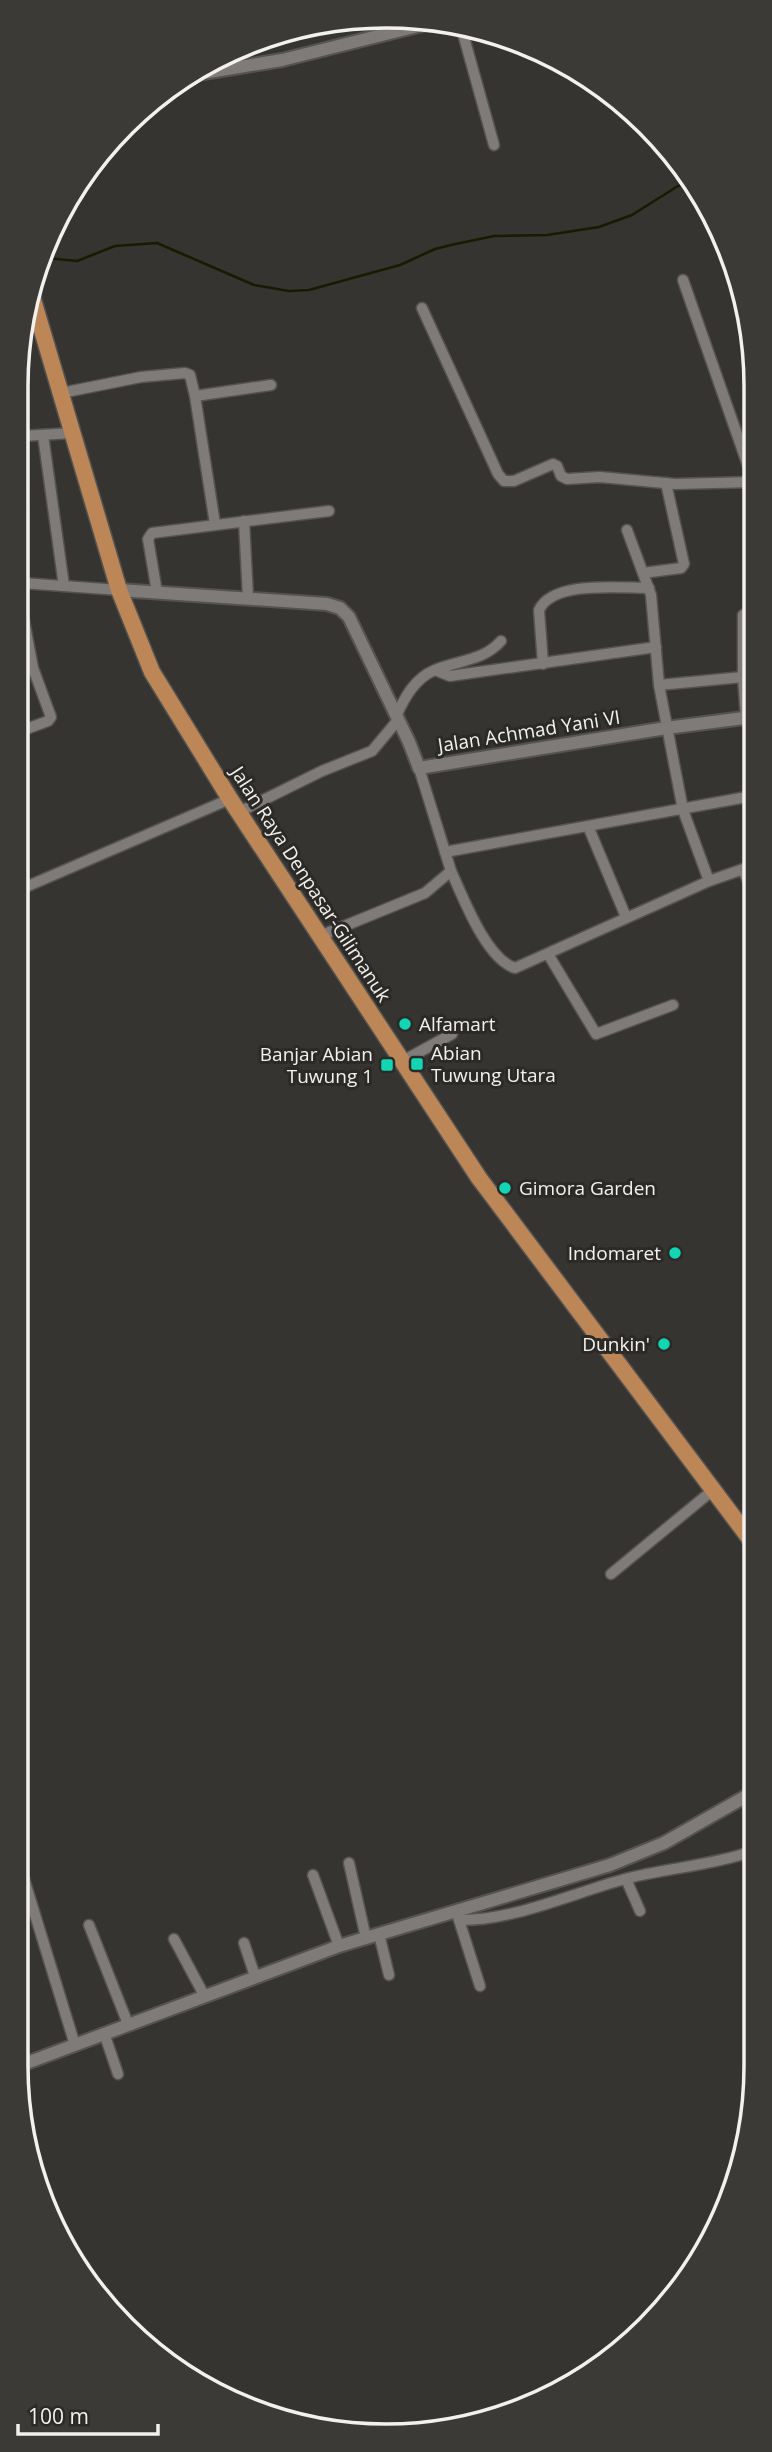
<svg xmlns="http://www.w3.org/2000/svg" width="772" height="2452" viewBox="0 0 772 2452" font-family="'Open Sans',sans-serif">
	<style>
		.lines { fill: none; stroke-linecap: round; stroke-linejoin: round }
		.stream { stroke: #171c00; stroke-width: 2.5 }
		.minor-casing { stroke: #545350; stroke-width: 13 }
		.tertiary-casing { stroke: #545350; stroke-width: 16 }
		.trunk-casing { stroke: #545350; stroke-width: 19 }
		.minor { stroke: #7e7b78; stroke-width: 10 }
		.tertiary { stroke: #7e7b78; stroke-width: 12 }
		.trunk { stroke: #bc8657; stroke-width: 16 }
		.poi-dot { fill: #12d5b4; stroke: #2c2a26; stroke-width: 2.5 }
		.labels { text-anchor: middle; stroke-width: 6; stroke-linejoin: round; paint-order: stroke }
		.street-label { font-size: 19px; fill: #f2f1ef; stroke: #2c2a26 }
		.poi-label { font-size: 19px; fill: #f2f1ef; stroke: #2c2a26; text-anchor: start }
		.rim { fill: none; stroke: #f2f1ef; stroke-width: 3.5 }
	</style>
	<rect width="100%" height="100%" fill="#363430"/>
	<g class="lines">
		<!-- stream -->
		<path class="stream" d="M46,258L77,261L115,246L157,243L254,285L289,291L309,290L400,265L435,249L451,245L494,236L547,235L599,227L632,215L678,186L690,183"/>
		<defs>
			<g id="minor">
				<path d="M460,23L494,145"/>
				<path d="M683,280L753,480"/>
				<path d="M422,308L498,474L504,481H514L553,464L557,466L561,476L567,479L600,477L675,484L753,482"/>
				<path d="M61,393L141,377L185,373L190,375L195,396L215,524"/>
				<path d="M195,396L271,385"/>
				<path d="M43,435L64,586"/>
				<path d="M22,436L73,433"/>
				<path d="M244,521L248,597"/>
				<path d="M627,530L651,595L659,685L683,810L709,881"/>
				<path d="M643,573L681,568L684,564L666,483"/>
				<path d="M22,583L119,590"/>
				<path d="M157,592L148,539L152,533L329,511"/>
				<path d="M743,615V677L746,718"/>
				<path d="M543,664L539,610C553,580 620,588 649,588"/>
				<path d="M435,670L450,676L656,647"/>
				<path d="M659,685L743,677"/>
				<path d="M396,716C405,697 415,678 435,670C459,660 483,661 501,641"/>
				<path d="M21,731L48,721L51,717L33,668L22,610"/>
				<path d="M239,812L322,771L372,751L398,720"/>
				<path d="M588,826L626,917"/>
				<path d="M445,852L752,796"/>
				<path d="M743,870L752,889"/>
				<path d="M451,871C463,897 486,959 515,968L709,881L752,866"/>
				<path d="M21,889L230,799"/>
				<path d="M320,936L425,893L451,871L419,768"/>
				<path d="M548,954L596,1034L673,1005"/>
				<path d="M401,1062L452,1034"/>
				<path d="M611,1574L713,1490"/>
				<path d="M17,1856L75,2045"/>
				<path d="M349,1863L366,1938"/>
				<path d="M313,1875L339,1946"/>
				<path d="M626,1879L640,1911"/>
				<path d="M458,1917L480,1986"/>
				<path d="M459,1920C513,1921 573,1893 625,1879C666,1868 709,1866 750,1852"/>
				<path d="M89,1925L128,2024"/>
				<path d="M379,1934L389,1975"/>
				<path d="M174,1939L204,1995"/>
				<path d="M244,1943L255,1976"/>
				<path d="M104,2033L118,2074"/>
			</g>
			<g id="tertiary">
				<path d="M185,76L282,60L430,23"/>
				<path d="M119,590L327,604L340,608L349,617L409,742L419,768L666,728L752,717"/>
				<path d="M16,2067L339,1946L610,1865L664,1843L750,1794"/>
			</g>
			<path id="trunk" d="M31,293L119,590L152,672L230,799L479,1178L750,1539"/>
		</defs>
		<!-- minor casing -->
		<use href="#minor" class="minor-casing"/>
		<!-- tertiary casing -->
		<use href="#tertiary" class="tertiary-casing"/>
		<!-- trunk casing -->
		<use href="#trunk" class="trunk-casing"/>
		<!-- minor -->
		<use href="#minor" class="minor"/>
		<!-- tertiary -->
		<use href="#tertiary" class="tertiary"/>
		<!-- trunk -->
		<use href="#trunk" class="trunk"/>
	</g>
	<!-- markers -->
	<g class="poi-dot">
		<circle cx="405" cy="1024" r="7"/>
		<rect x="410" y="1057" width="14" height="14" rx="3.5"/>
		<rect x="380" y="1058" width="14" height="14" rx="3.5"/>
		<circle cx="505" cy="1188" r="7"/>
		<circle cx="675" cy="1253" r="7"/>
		<circle cx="664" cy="1344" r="7"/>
	</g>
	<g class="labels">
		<!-- street labels -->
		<g class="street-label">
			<text transform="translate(529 731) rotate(-9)" y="7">Jalan Achmad Yani VI</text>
			<text transform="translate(311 884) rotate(57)" y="7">Jalan Raya Denpasar-Gilimanuk</text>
		</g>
		<!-- poi labels -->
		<g class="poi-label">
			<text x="419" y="1031">Alfamart</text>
			<text x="431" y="1060">Abian<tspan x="431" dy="22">Tuwung Utara</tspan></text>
			<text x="373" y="1061" text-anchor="end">Banjar Abian<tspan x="373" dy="22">Tuwung 1</tspan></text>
			<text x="519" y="1195">Gimora Garden</text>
			<text x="661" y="1260" text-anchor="end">Indomaret</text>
			<text x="650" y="1351" text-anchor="end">Dunkin'</text>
		</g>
	</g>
	<!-- crop -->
	<path d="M0 0H772V2452H0ZM386 28H386A358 358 0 0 1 744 386V2066A358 358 0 0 1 386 2424H386A358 358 0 0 1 28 2066V386A358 358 0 0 1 386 28Z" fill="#3c3a36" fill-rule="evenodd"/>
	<path class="rim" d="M386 28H386A358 358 0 0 1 744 386V2066A358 358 0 0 1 386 2424H386A358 358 0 0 1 28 2066V386A358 358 0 0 1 386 28Z"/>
	<!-- scale -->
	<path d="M18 2424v10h140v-10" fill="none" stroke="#f2f1ef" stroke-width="3.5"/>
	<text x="28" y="2424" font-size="21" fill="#f2f1ef" stroke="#2c2a26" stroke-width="5" paint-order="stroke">100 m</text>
</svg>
